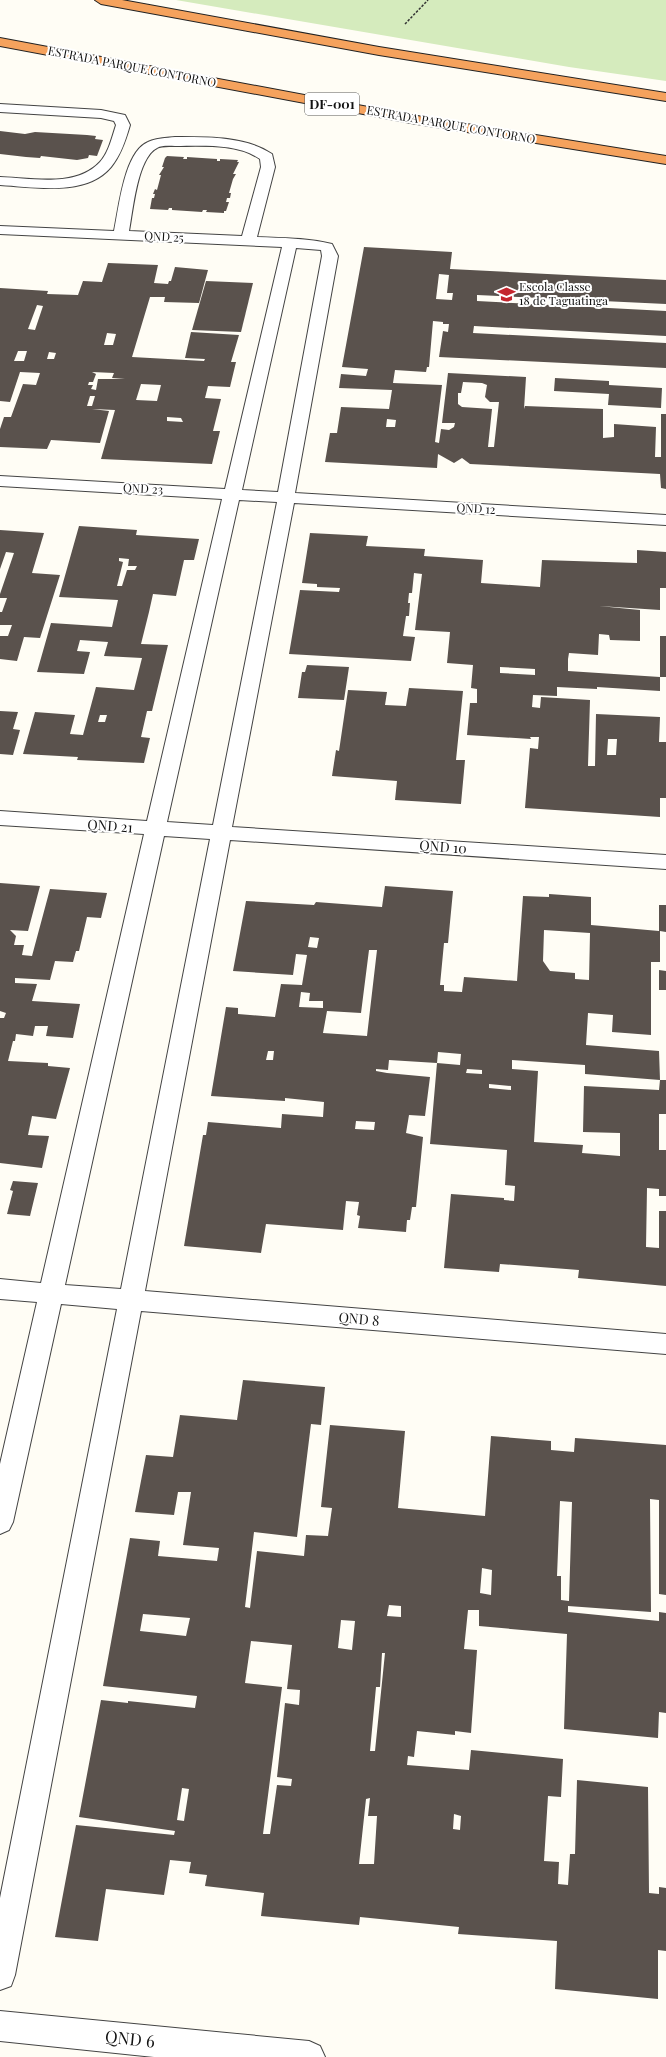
<svg xmlns="http://www.w3.org/2000/svg" width="666" height="2057" viewBox="0 0 666 2057" font-family="'Playfair Display',serif">
	<style>
		.green { fill: #d5ebbd }
		.building { fill: #5a524d; fill-rule: evenodd }
		.lines { fill: none; stroke-linecap: round; stroke-linejoin: round }
		.minor-casing { stroke: #444; stroke-width: 2 }
		.highway-casing { stroke: #222; stroke-width: 2 }
		.path { stroke: #333; stroke-width: 1.5; stroke-dasharray: 2.5 1.5; stroke-linecap: butt }
		.minor { fill: #fff; fill-rule: evenodd }
		.highway { fill: #f5a25d; fill-rule: evenodd }
		.labels { text-anchor: middle; stroke-width: 4; stroke-linejoin: round; paint-order: stroke }
		.far-street-label { font-size: 12px; fill: #111; stroke: #fff }
		.far-poi-label { font-size: 12px; fill: #111; stroke: #fff; text-anchor: start }
		.shield { fill: #fff; stroke: #585858; stroke-width: 1 }
		.shield-label { font-size: 13px; font-weight: bold; fill: #111 }
		.street-label { font-size: 14px; fill: #111; stroke: #fff }
		.near-street-label { font-size: 17px; fill: #111; stroke: #fff }
	</style>
	<rect width="100%" height="100%" fill="#fffdf5"/>
	<!-- green -->
	<path class="green" d="M176,0H666V81L569,67Z"/>
	<!-- building -->
	<g class="building">
		<path d="M0,131L25,134L35,132L87,135L96,136L95,139L103,140L97,156L89,155L88,158L77,160L41,156L40,158L26,157L0,154Z"/>
		<path d="M167,156L184,157L183,159H187V157L217,159V161H220V159L238,160L237,162H239L233,174H236L233,179L229,193H231L230,198H227L226,202H229L226,211H224V213L206,212L207,210H203L202,212L172,210V208H169L168,210L150,209L152,198H154L155,194H153L155,189L157,190L161,175H159L164,167H162L165,158Z"/>
		<path d="M364,247L452,252L450,269L666,280V304L477,295V301L666,311V336L474,326L473,333L666,343V368L439,357L443,331L448,332L449,324H443V322L433,321L429,367H427L426,372L395,370L393,383L442,385L435,442L439,443L441,429L449,430L454,427L455,423H442L448,373L526,377L524,409L525,406L603,409V438L614,437V424L656,427L655,457H661V414H666V489L661,488L660,474L470,464L462,458L454,463L438,454L437,468L325,462L330,433H337L341,407L389,409L392,390L339,388L341,374L366,376L368,369L342,367ZM439,274L449,275L447,293H453L452,300L436,299ZM463,382L482,383L487,385L485,397L490,402H499L494,447H488L492,409L462,407L458,404V393H461ZM387,419L396,420L395,427H386Z"/>
		<path d="M108,263L158,265L154,283L168,284L169,281H171L175,267L208,270L199,303L164,302L165,297H150L132,357L204,361L205,359L185,358L191,332L239,335L231,362H236L230,387L208,386L205,398L221,399L213,431H220L212,464L101,459L115,410L92,409L109,411L100,443L51,440L47,449L0,447V429L4,417H11L23,384L36,385L40,373L20,372L10,402L0,401V288L48,291L47,294L78,295L83,281L102,282ZM37,305L43,306L35,330L28,329ZM107,333L116,334L113,345H104ZM18,351H27L24,361H14ZM49,352L56,353L54,359H47ZM92,372L114,373L112,378L125,379H98L96,390L91,389L93,385H88L89,382H93L96,374ZM141,384L161,385L157,401L136,400ZM90,396H95L92,406H87ZM167,417L181,418L183,422L167,421Z"/>
		<path d="M206,281L253,283L241,332L192,330Z"/>
		<path d="M555,378L609,381V385L662,388L661,408L608,405L609,394L554,391Z"/>
		<path d="M79,526L137,530L136,535L199,539L194,560H184L176,596L153,594L149,612L141,644L168,645L152,711H147L141,737L150,738L144,763L77,760L78,757L23,754L35,712L75,715L70,734L83,735L96,687L134,690L142,658L104,656L108,642L80,640L77,651L90,652L84,674L37,672L51,623L112,627L118,600L59,597ZM119,558L129,559L128,566H137L135,570H127L122,586H117L123,562L119,561ZM100,715H107L105,722H98Z"/>
		<path d="M0,530L44,533L32,573L60,575L40,638L24,637L17,661L0,659V636H8L12,625H0V612H2L7,598H0V594L14,553L6,552L0,569Z"/>
		<path d="M310,533L368,536L366,546L425,549L424,556L483,560L481,583L540,587L542,560L637,563V550L666,552V588H660V610L599,606L640,610V641L610,640L609,635L599,634L598,655L569,653L568,659V671L660,677V691L597,687V689L557,687V696L533,695L532,707L540,708L541,697L590,700L588,766H595L596,714L660,717L659,742H666V798H660V817L525,808L530,748L538,749L539,737H530L531,739L467,735L470,703H477V689L471,688L473,665L447,663L450,632L415,630L422,574L414,573L412,593H409L408,603H410L409,616H406L403,636L415,637L411,661L289,654L300,590L339,592L340,588L317,587V584L302,583ZM500,667L535,669V675L500,673ZM608,739H617L616,755H607Z"/>
		<rect x="660" y="636" width="6" height="41"/>
		<path d="M307,665L349,667L344,700L298,698L302,672H305Z"/>
		<path d="M409,688L463,691L456,760H465L461,804L395,800L397,781L332,776L336,750L339,751L348,690L387,692L385,705L406,706Z"/>
		<path d="M0,711L18,712L13,729L20,730L13,755L0,754Z"/>
		<path d="M0,883L40,886L28,931L10,930L16,936L14,945H24L22,955L32,956L50,889L107,893L101,918L87,917L79,951H76L73,962L55,961L50,980L15,978V983L37,984L32,1001L80,1004L73,1038L46,1036L48,1026H35L33,1036L16,1034L15,1041H13L8,1061L48,1063V1066L70,1068L56,1119L32,1116L28,1135L49,1136L42,1168L0,1163V1018H4L6,1013L0,1011Z"/>
		<path d="M385,886L453,891L448,943H444L440,985H444V991L462,992L464,977L517,981L523,896L549,897V894L591,897V925L659,931V905H666V932L660,931V962H651V1035L612,1032L613,1015L588,1013L586,1045L659,1051L660,1080L585,1074V1065L512,1060V1069L538,1071L534,1142L583,1145L582,1153L620,1156V1133L583,1132L584,1086L659,1090L660,1080H666V1114H659V1150H666V1196H659V1189L647,1188L646,1247L659,1248V1211H666V1286L578,1278L579,1270L500,1264L499,1272L444,1268L451,1194L504,1198V1200L514,1201L515,1186L505,1185L507,1150L430,1144L437,1063L460,1065L461,1054L438,1052L437,1063L389,1060L388,1070L376,1069V1071L387,1073L430,1077L425,1116L409,1115L406,1133L423,1137L416,1207H412L410,1220H407L406,1232L358,1228L360,1216L357,1215L359,1202L346,1201L343,1230L266,1224L261,1253L184,1246L203,1135H206L208,1122L281,1128L282,1114L323,1117L324,1102L285,1098V1101L211,1096L226,1007L238,1008V1014L275,1017L281,984L302,985L307,955L296,954L293,975L233,971L246,901L314,905L316,902L382,907ZM544,930L590,933L589,980L575,979V973L550,971L543,961ZM310,937L319,938L317,948L308,947ZM369,950H377L367,1036L323,1033L327,1011L361,1013ZM301,992L310,993L309,1001H323V1008L299,1007ZM268,1051H274L273,1060H266ZM467,1069L482,1070V1074L466,1073ZM489,1084L511,1086V1090L489,1088ZM356,1121L375,1122L374,1130L355,1129Z"/>
		<path d="M659,970L666,971V990H659Z"/>
		<path d="M13,1181L38,1183L30,1216L7,1214L13,1191L10,1190Z"/>
		<path d="M243,1380L325,1387L321,1425L311,1424L297,1537L254,1532L245,1607L250,1608L257,1551L304,1556L306,1535L328,1536L332,1508L321,1507L330,1425L405,1431L398,1508L485,1516L491,1436L551,1441V1450L574,1452L575,1438L666,1445V1595L659,1594V1500L650,1499L651,1612L568,1606V1612L659,1621V1612L666,1613V1713L659,1712L658,1738L564,1729L567,1634L479,1626V1610H468L464,1649L477,1650L471,1733L455,1731V1735L417,1731L414,1757L408,1756L407,1765L469,1770L471,1750L563,1759L561,1797L548,1796L544,1861L559,1862L558,1884L568,1885L570,1854H575L577,1780L648,1787L649,1893L659,1894V1887L666,1888V1951L658,1950V1999L555,1989L557,1941L458,1934L459,1927L360,1917L359,1925L261,1916L264,1893L205,1886L207,1875L189,1873L191,1862L170,1860L164,1895L106,1889L98,1941L55,1937L76,1825L174,1835L175,1831L79,1817L101,1700L128,1703V1701L195,1708L197,1696L103,1686L130,1538L160,1541L158,1556L217,1561L218,1555L219,1548L183,1545L191,1492H178L174,1515L135,1512L146,1455L173,1457L180,1415L237,1420ZM560,1501L572,1502L569,1601L561,1600V1576H557ZM482,1568L492,1570L491,1595L480,1593ZM389,1605L401,1606V1617L387,1616ZM143,1614L190,1618L186,1636L140,1631ZM341,1620L355,1621L352,1650L338,1648ZM251,1641L292,1645L287,1689L300,1690L299,1705L285,1703L277,1777L292,1779L291,1786L277,1785L270,1834H263L282,1687L245,1683ZM382,1653H385L375,1751H370L376,1687H380ZM182,1788L189,1789L184,1821L177,1820ZM370,1798L368,1816H377L374,1864H359L366,1799ZM454,1814L461,1816L460,1830L453,1829Z"/>
	</g>
	<g class="lines">
		<defs>
			<g id="minor">
				<path d="M0,104L101,110L125,115L130,125C126,139 121,155 111,167C86,197 34,187 0,185V177C31,178 76,188 100,162C109,152 112,137 116,125L114,121L101,118L0,112Z"/>
				<path d="M175,137C206,137 245,136 272,154L275,167L257,237C282,238 308,238 332,244L338,256L295,493L666,515V525L294,503L232,827L666,855V869L230,840L145,1291L666,1334V1354L141,1311L15,1975L11,1986L0,1990V1898L117,1309L61,1304L13,1522L9,1530L0,1534V1464L37,1302L0,1299V1279L41,1283L144,834L0,825V811L147,821L222,499L0,486V476L225,489L282,247L0,234V226L114,231C119,208 124,152 148,142C156,138 166,138 175,137ZM175,146C202,146 237,143 260,159L261,167L242,236L129,231C133,211 137,158 157,148C162,145 170,146 175,146ZM296,248L321,250L322,256L278,492L242,490ZM239,500L277,502L213,825L167,822ZM164,836L210,839L121,1289L65,1285Z"/>
				<path d="M0,2011L309,2041L320,2046L325,2057H154L0,2041Z"/>
			</g>
			<g id="highway">
				<path d="M95,0H122L379,47L666,93V101L379,55L101,4Z"/>
				<path d="M0,38L411,115L666,156V164L411,123L0,46Z"/>
			</g>
		</defs>
		<!-- minor casing -->
		<use href="#minor" class="minor-casing"/>
		<!-- highway casing -->
		<use href="#highway" class="highway-casing"/>
		<!-- path -->
		<path class="path" d="M405,24L428,0"/>
		<!-- minor -->
		<use href="#minor" class="minor"/>
		<!-- highway -->
		<use href="#highway" class="highway"/>
	</g>
	<!-- icons -->
	<defs>
		<symbol id="school-bare" viewBox="-9 -9 18 18"><path d="M0-5L7-2L0 1L-7-2ZM-4 1L0 2.5L4 1V4Q0 6-4 4Z" fill="#c4262e" stroke="#fff" stroke-width="2.5" paint-order="stroke"/></symbol>
	</defs>
	<g fill-rule="evenodd">
		<use href="#school-bare" x="494" y="282" width="25" height="25"/>
	</g>
	<g class="labels">
		<!-- far-street labels -->
		<g class="far-street-label">
			<text transform="translate(132 67) rotate(11)" y="4">ESTRADA PARQUE CONTORNO</text>
			<text transform="translate(451 125) rotate(10)" y="4">ESTRADA PARQUE CONTORNO</text>
			<text transform="translate(164 237) rotate(3)" y="4">QND 25</text>
			<text transform="translate(143 489) rotate(3)" y="4">QND 23</text>
			<text transform="translate(476 509) rotate(3)" y="4">QND 12</text>
		</g>
		<!-- far-poi labels -->
		<g class="far-poi-label">
			<text x="519" y="291">Escola Classe<tspan x="519" dy="14">18 de Taguatinga</tspan></text>
		</g>
		<!-- shield labels -->
		<rect class="shield" x="305" y="93" width="54" height="22" rx="3"/>
		<g class="shield-label">
			<text x="332" y="109">DF-001</text>
		</g>
		<!-- street labels -->
		<g class="street-label">
			<text transform="translate(110 826) rotate(4)" y="5">QND 21</text>
			<text transform="translate(443 847) rotate(4)" y="5">QND 10</text>
			<text transform="translate(359 1319) rotate(5)" y="5">QND 8</text>
		</g>
		<!-- near-street labels -->
		<g class="near-street-label">
			<text transform="translate(130 2039) rotate(6)" y="6">QND 6</text>
		</g>
	</g>
</svg>
